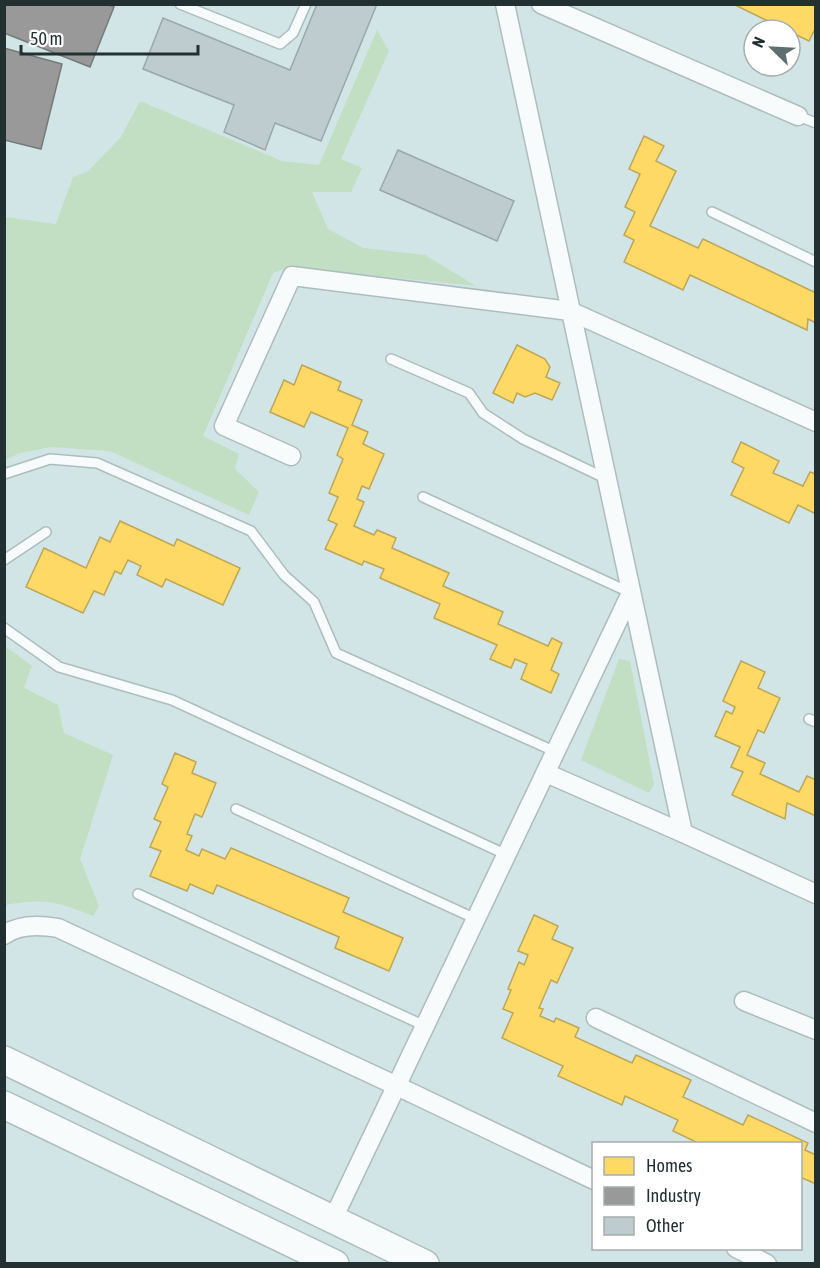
<svg xmlns="http://www.w3.org/2000/svg" width="820" height="1268" viewBox="0 0 820 1268" font-family="'Asap Condensed',sans-serif">
	<style>
		.green { fill: #c2dec3 }
		.homes { fill: #ffd966; stroke: #bda656; stroke-width: 1.5 }
		.industry { fill: #999; stroke: #757a7a; stroke-width: 1.5 }
		.building { fill: #beccd0; stroke: #9aa8ac; stroke-width: 1.5 }
		.lines { fill: none; stroke-linecap: round; stroke-linejoin: round }
		.service-casing { stroke: #adbdbf; stroke-width: 12 }
		.minor-casing { stroke: #adbdbf; stroke-width: 21 }
		.secondary-casing { stroke: #adbdbf; stroke-width: 30 }
		.service { stroke: #f8fbfb; stroke-width: 9 }
		.minor { stroke: #f8fbfb; stroke-width: 18 }
		.secondary { stroke: #f8fbfb; stroke-width: 27 }
	</style>
	<rect width="100%" height="100%" fill="#d1e5e7"/>
	<!-- green -->
	<g class="green">
		<path d="M377,30L389,51L341,159L362,168L351,192H312L328,229L363,248L425,255L476,286L288,267L273,273L203,436L239,454L235,469L259,492L249,515L110,451L51,447L20,453L5,460V217L56,224L73,177L87,172L121,137L140,101L282,161L319,165Z"/>
		<path d="M5,646L32,666L24,688L58,705L64,733L113,755L80,859L99,906L93,916C56,901 44,898 5,905Z"/>
		<path d="M619,659L630,661L654,784L649,793L581,760Z"/>
	</g>
	<!-- homes -->
	<g class="homes">
		<path d="M733,4H816V27L809,41Z"/>
		<path d="M644,136L664,146L656,161L676,171L650,226L698,248L703,239L816,293V323L808,319L807,330L690,275L683,290L624,262L634,240L624,235L635,212L625,207L640,174L629,169Z"/>
		<path d="M517,345L545,359L550,367L546,377L560,383L552,400L535,393L525,397L517,393L513,403L493,393Z"/>
		<path d="M302,365L341,382L338,390L362,400L352,425L368,432L363,444L384,454L369,489L362,486L357,499L364,502L354,526L374,535L377,530L396,538L392,548L449,573L443,586L503,612L498,624L548,646L552,638L562,643L551,670L559,674L551,693L521,679L527,664L515,659L511,668L490,659L497,645L434,618L440,604L380,578L384,569L364,561L362,565L325,549L337,524L328,520L338,497L329,493L343,459L337,455L348,428L311,412L304,427L270,412L284,380L294,385Z"/>
		<path d="M741,442L779,461L773,473L803,486L810,472L816,474V514L798,505L789,523L731,495L744,468L732,462Z"/>
		<path d="M120,521L174,546L177,539L240,568L223,605L166,579L162,587L137,575L141,566L128,560L121,574L115,571L104,595L94,591L83,613L26,587L44,548L86,568L100,537L110,542Z"/>
		<path d="M741,661L765,672L758,688L780,698L764,733L758,730L747,755L765,763L760,774L799,792L807,776L816,780V816L787,803L785,819L732,795L743,772L731,767L740,747L715,736L726,711L732,714L735,707L723,701Z"/>
		<path d="M175,753L196,762L192,773L216,783L202,817L195,814L187,834L192,836L186,850L199,856L202,849L225,859L231,848L349,898L343,912L403,938L389,971L335,948L339,937L217,885L213,894L190,884L187,891L150,876L161,851L150,847L161,822L154,819L168,787L162,784Z"/>
		<path d="M534,915L558,926L552,939L573,948L557,983L551,980L539,1008L543,1009L540,1016L554,1022L556,1018L579,1028L575,1037L632,1063L636,1055L691,1080L683,1097L743,1125L748,1115L808,1143L805,1150L816,1155V1184L800,1177V1144H700L673,1131L678,1120L625,1096L622,1105L558,1076L563,1066L502,1038L513,1013L503,1009L511,990L508,989L519,962L524,965L528,955L518,951Z"/>
	</g>
	<!-- industry -->
	<g class="industry">
		<path d="M4,4H107L114,7L90,67L4,33Z"/>
		<path d="M4,48L62,64L41,149L4,140Z"/>
	</g>
	<!-- building -->
	<g class="building">
		<path d="M317,4H377L321,141L275,123L265,150L224,132L234,105L143,69L163,18L290,70Z"/>
		<path d="M398,150L514,201L497,241L380,190Z"/>
	</g>
	<g class="lines">
		<defs>
			<g id="service">
				<path d="M180,4L280,44L293,33L306,4"/>
				<path d="M798,116L816,123"/>
				<path d="M712,212L816,262"/>
				<path d="M391,359L469,393L483,413L523,439L607,479"/>
				<path d="M4,474L50,459L97,463L251,531L284,575L314,602L336,653L556,752"/>
				<path d="M423,497L631,593"/>
				<path d="M4,560L46,532"/>
				<path d="M4,628L59,667L172,700L507,855"/>
				<path d="M809,719L816,722"/>
				<path d="M236,809L476,919"/>
				<path d="M138,894L425,1026"/>
			</g>
			<g id="minor">
				<path d="M505,4L683,833"/>
				<path d="M541,4L798,116"/>
				<path d="M291,456L224,426L292,276L570,311L816,422"/>
				<path d="M546,773L683,833L816,894"/>
				<path d="M4,935C19,924 41,925 58,928L397,1086L594,1180"/>
				<path d="M744,1001L816,1030"/>
				<path d="M596,1018L816,1123"/>
				<path d="M333,1219L631,593"/>
				<path d="M736,1248L767,1264"/>
			</g>
			<g id="secondary">
				<path d="M4,1060L425,1264"/>
				<path d="M4,1105L335,1264"/>
			</g>
		</defs>
		<!-- service casing -->
		<use href="#service" class="service-casing"/>
		<!-- minor casing -->
		<use href="#minor" class="minor-casing"/>
		<!-- secondary casing -->
		<use href="#secondary" class="secondary-casing"/>
		<!-- service -->
		<use href="#service" class="service"/>
		<!-- minor -->
		<use href="#minor" class="minor"/>
		<!-- secondary -->
		<use href="#secondary" class="secondary"/>
	</g>
	<!-- border -->
	<rect width="820" height="1268" fill="none" stroke="#223031" stroke-width="12"/>
	<!-- legend -->
	<rect x="592" y="1142" width="210" height="108" fill="#ffffff" stroke="#a7acad" stroke-width="1.5"/>
	<rect x="604" y="1157" width="30" height="18" fill="#ffd966" stroke="#a7acad" stroke-width="1.5"/>
	<text x="646" y="1172" font-size="18" fill="#223031">Homes</text>
	<rect x="604" y="1187" width="30" height="18" fill="#999999" stroke="#a7acad" stroke-width="1.5"/>
	<text x="646" y="1202" font-size="18" fill="#223031">Industry</text>
	<rect x="604" y="1217" width="30" height="18" fill="#beccd0" stroke="#a7acad" stroke-width="1.5"/>
	<text x="646" y="1232" font-size="18" fill="#223031">Other</text>
	<!-- north arrow -->
	<g transform="translate(772 48) rotate(294)"><circle r="28" fill="#ffffff" stroke="#a7acad" stroke-width="1.5"/>
	<path d="M0-4.5L10 22L0 15L-10 22Z" fill="#5f6f71"/>
	<text y="-9" font-size="16" font-weight="bold" text-anchor="middle" fill="#223031">N</text>
	</g>
	<!-- scale -->
	<path d="M21 45v9h177v-9" fill="none" stroke="#223031" stroke-width="3"/>
	<text x="30" y="45" font-size="18" fill="#223031" stroke="#ffffff" stroke-width="4.5" paint-order="stroke">50 m</text>
</svg>
